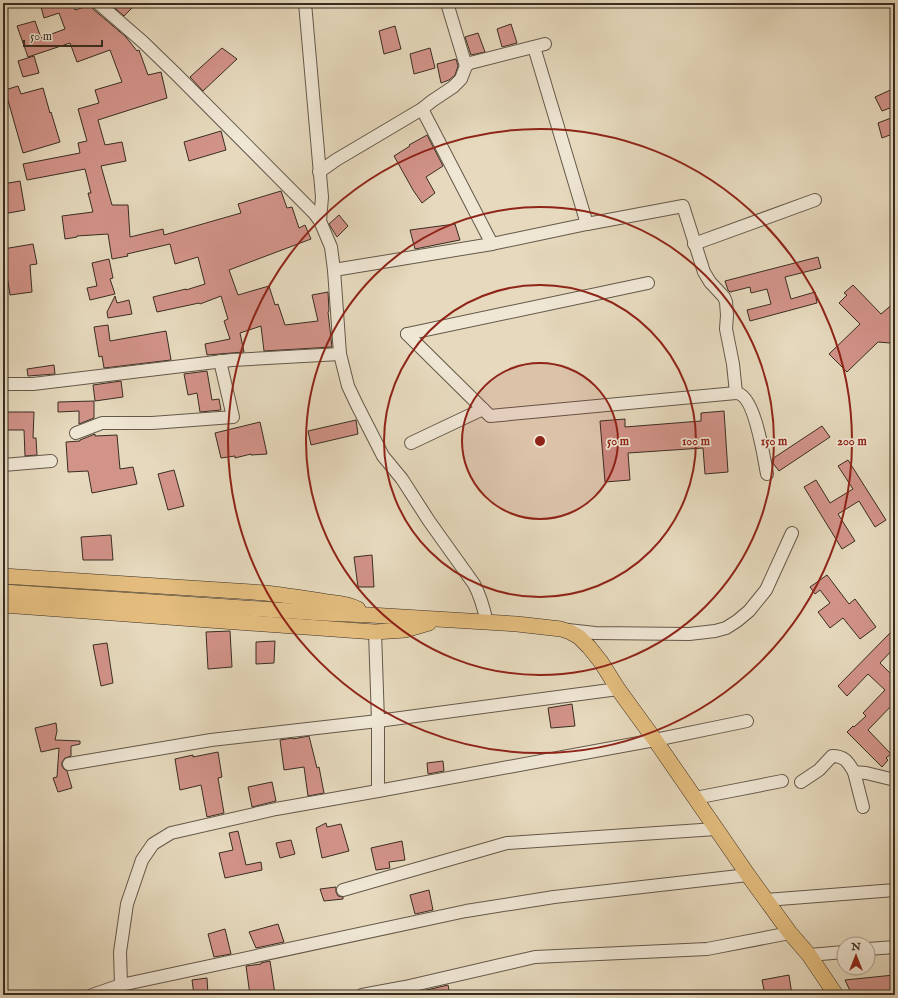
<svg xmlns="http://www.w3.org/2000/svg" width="898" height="998" viewBox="0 0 898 998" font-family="'IM FELL English',serif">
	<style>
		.building { fill: #d29389; stroke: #392d22 }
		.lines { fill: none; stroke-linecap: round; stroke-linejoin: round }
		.minor-casing { stroke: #645849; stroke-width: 14 }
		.major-casing { stroke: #392d22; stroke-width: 16 }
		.minor { stroke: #efe6d4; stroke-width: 12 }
		.major { stroke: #e3bc7e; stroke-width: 15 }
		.ring { fill: none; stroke: #8f2418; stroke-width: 2 }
		.centre { fill: #8f2418; stroke: #efe6d4; stroke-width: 2 }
		.ring-label { font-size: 12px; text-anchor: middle; font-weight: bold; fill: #8f2418; stroke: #efe6d4; stroke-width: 3.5; stroke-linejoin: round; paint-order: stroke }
	</style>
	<rect width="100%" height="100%" fill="#e6d9bd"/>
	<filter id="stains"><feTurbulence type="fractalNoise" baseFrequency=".005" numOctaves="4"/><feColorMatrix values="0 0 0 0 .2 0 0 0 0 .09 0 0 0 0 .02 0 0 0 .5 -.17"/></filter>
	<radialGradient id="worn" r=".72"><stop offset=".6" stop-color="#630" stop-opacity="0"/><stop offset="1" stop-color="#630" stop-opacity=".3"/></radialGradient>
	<!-- building -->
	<g class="building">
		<path d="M40,3H73L75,10L91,5L93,9L126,37L137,51L139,50L148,75L161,72L167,98L98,120L105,145L122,142L126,161L101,166L112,205H128L130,237L163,229L164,235L241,213L238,204L281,191L287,208L292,207L299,228L305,225L311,239L229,270L238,295L269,286L275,305L278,304L285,325L318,321L312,295L328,292L329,311L328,312L332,347L264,351L261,326L240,333L244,352L207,355L205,344L230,339L224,321L228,319L221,296L200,304L199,303L157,312L153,297L186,289V290L205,284L198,257L175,264L170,244L127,254L128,256L112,259L108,234L77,236V237L65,239L62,216L93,212L88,193H91L85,169L27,180L23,164L80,153L78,143L87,141L78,109L99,103L95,90L122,82L110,50L77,62L70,43L28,57L17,26L35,21L41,38L65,29L59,13L44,18Z"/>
		<path d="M109,3H137L124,16Z"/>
		<path d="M511,24L517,43L502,47L497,29Z"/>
		<path d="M395,26L401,49L384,54L379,31Z"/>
		<path d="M478,33L485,52L471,55L465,37Z"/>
		<path d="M222,48L237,59L203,91L190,77Z"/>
		<path d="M430,48L435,68L414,74L410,54Z"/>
		<path d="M34,56L39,73L23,77L18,61Z"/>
		<path d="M456,59L458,66L455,75L449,80L441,83L437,64Z"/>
		<path d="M18,86L21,94L43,88L50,113L51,112L60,142L23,153L5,90Z"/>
		<path d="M895,88V106L882,111L875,97Z"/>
		<path d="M891,118L895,126V133L882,138L878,123Z"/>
		<path d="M221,131L226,150L189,161L184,142Z"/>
		<path d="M427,135L443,166L426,177L435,193L422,203L413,190L394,156L410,146L409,145Z"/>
		<path d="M20,181L25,210L3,214V184Z"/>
		<path d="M339,215L348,226L337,237L329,224Z"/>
		<path d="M455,224L460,240L415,249L410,230Z"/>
		<path d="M33,244L37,264L30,265L32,292L10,295L6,269L3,270V249Z"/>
		<path d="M818,257L821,268L785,277L791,299L815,292L817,303L750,321L747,310L771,304L767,289L751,293L750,287L730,292L728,290L725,281Z"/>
		<path d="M109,259L113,278L110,279L115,294L90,300L87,288L97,286L92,263Z"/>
		<path d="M853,285L881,314L895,302V338L890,343L878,342L847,372L829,354L860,324L839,303L847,295L844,293Z"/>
		<path d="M115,296L117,303L129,300L132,314L108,318L107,312Z"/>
		<path d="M108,325L110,341L166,331L171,360L104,368L102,356L99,357L94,327Z"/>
		<path d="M54,365L55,374L28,376L27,369Z"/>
		<path d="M207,371L212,400L219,399L221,410L200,412L197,393L188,395L184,374Z"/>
		<path d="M121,381L123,397L95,401L93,385Z"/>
		<path d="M94,401V418L79,424V411L58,412V402Z"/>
		<path d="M724,411L728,472L705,474L703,448L628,453L630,480L605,482L600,421L625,419V427L701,421V413Z"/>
		<path d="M3,412H34L33,438H36L37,455L25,456L24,430H3Z"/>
		<path d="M356,420L358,434L311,445L308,431Z"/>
		<path d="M260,422L267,454L251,455V454L235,458V456L221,458L215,433Z"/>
		<path d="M822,426L830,437L779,471L772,462V459Z"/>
		<path d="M95,434V436L117,435L120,469L133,467L137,484L92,493L88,471L68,472L66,442L80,441V440Z"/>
		<path d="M848,460L886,520L875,527L859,501L838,514L855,541L842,549L804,487L816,480L830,503L853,489L838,466Z"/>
		<path d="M174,470L184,506L168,510L158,474Z"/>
		<path d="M111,535L113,560H83L81,537Z"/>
		<path d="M372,555L374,587H358L354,557Z"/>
		<path d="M827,575L849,604L855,599L876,627L860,639L843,618L830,628L818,612L830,603L820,590L815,594L810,587Z"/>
		<path d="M230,631L232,667L208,669L206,632Z"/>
		<path d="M890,633L895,637V647L880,663L895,678V702L868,730L891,754L886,758L888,760L882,767L847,732L853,726L854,727L866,716L863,713L885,690L868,674L847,696L838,686Z"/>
		<path d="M275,641L274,663L256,664V642Z"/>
		<path d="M107,643L113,683L101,686L93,645Z"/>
		<path d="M572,704L575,726L551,728L548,708Z"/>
		<path d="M56,723L57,731L55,740L80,741V744L71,746V756L65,758L62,762V766L64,769L67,771L72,788L58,792L53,778L57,777L59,748L41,752L35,728Z"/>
		<path d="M309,736L317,768L319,767L324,793L308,796L304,767L284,770L280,740L293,738V739Z"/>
		<path d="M218,752L222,777L218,778L224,813L207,817L201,785L180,790L175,759L193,755V757Z"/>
		<path d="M443,761L444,771L428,774L427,763Z"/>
		<path d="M272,782L276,801L252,807L248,787Z"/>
		<path d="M326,823L327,827L341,824L349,851L322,858L316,828Z"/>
		<path d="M238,831L246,865L261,862L262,870L225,878L219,853L233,850L229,833Z"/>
		<path d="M291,840L295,854L280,858L276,843Z"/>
		<path d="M402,841L405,860L389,862L390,868L376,870L371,848Z"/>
		<path d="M336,887V892L338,896L343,897V899L324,901L320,889Z"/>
		<path d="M429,890L433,910L415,914L410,895Z"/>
		<path d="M278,924L284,942L256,948L249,932Z"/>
		<path d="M225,929L231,954L214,957L208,934Z"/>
		<path d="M270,961L275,994L250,995L246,966L261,964V963Z"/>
		<path d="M789,975L792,995H765L762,980Z"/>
		<path d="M894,975L895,995H852L845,980Z"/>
		<path d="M207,978L208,995H194L192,980Z"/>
		<path d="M448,985L450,995H414V993Z"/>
	</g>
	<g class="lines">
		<defs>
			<g id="minor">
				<path d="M98,3L143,42L177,75L314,213L320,221L323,228L331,247L334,270L340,354L348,386L357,405L383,456L402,479L429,521L474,584C481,597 484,609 487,623"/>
				<path d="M305,3L322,197L320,221"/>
				<path d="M447,3L466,66"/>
				<path d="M534,47L587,224"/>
				<path d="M422,109L492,244"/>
				<path d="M319,172L336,160L422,109L432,101L453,87L461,79L466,66L470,63L545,44"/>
				<path d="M694,244L815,200"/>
				<path d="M334,270L492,244L587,224L683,206L704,272L710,282L724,297L726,302L727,315L726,329L733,364L736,393C755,394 764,459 767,474"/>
				<path d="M407,334L490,416L736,393"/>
				<path d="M407,334L648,283"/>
				<path d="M3,384H33L232,360L340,354"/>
				<path d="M76,433L102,423H152L233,417L220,361"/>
				<path d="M411,443L483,409"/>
				<path d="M3,465L51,461"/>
				<path d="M568,630L595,633L689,634L715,631L726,628L737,621L749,611L766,590L792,533"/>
				<path d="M375,632L378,721V791"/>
				<path d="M69,764L211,740L378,721L618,689"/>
				<path d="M854,772L863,807"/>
				<path d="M801,782L819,770L832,756C845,756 848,762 854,772L866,773L895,780"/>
				<path d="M695,798L782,781"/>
				<path d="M343,890L507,843L716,829"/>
				<path d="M766,900L895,890"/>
				<path d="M868,949L895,947"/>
				<path d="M809,955L844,952"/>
				<path d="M121,985L120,952L127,904L142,860L153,844L171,833L276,809L378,791L655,740L747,721"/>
				<path d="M92,995L121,985L466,911L554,897L748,875"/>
				<path d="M362,995L405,987L535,957L707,949L790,933"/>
			</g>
			<g id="major">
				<path d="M3,576L266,593C287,596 307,598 328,602C337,603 349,604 358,609"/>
				<path d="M3,592L322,613L370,615L517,624L561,629L570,632L579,637L589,647L601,662L618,689L655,740L748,875L790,933L809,955L836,995"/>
				<path d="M3,605L375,632L405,630L429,623"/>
			</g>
		</defs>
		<!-- minor casing -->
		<use href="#minor" class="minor-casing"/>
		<!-- major casing -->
		<use href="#major" class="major-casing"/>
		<!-- minor -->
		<use href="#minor" class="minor"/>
		<!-- major -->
		<use href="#major" class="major"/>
	</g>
	<!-- distance rings -->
	<circle cx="540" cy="441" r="78" fill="#8f2418" fill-opacity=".12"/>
	<g class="ring">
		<circle cx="540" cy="441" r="78"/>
		<circle cx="540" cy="441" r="156"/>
		<circle cx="540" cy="441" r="234"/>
		<circle cx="540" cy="441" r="312"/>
	</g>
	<circle cx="540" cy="441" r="6" class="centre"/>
	<g class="ring-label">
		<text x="618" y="445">50 m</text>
		<text x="696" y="445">100 m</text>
		<text x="774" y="445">150 m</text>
		<text x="852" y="445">200 m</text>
	</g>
	<!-- margin -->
	<rect width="898" height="998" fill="none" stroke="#e6d9bd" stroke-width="16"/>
	<rect x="4" y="4" width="890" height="990" fill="none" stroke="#392d22" stroke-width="2"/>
	<rect x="8" y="8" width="882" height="982" fill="none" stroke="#392d22"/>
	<!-- north arrow -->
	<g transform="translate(856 956)"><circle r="19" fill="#efe6d4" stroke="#a69c8d"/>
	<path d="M0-3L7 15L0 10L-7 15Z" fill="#8f2418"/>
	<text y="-6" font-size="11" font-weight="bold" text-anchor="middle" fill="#392d22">N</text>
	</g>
	<!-- scale -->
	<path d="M24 40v6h78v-6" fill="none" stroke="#392d22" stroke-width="2"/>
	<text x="30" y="40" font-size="12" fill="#392d22" stroke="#efe6d4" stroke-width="3" paint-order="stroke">50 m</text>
	<rect width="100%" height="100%" filter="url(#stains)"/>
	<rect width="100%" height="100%" fill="url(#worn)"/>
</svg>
